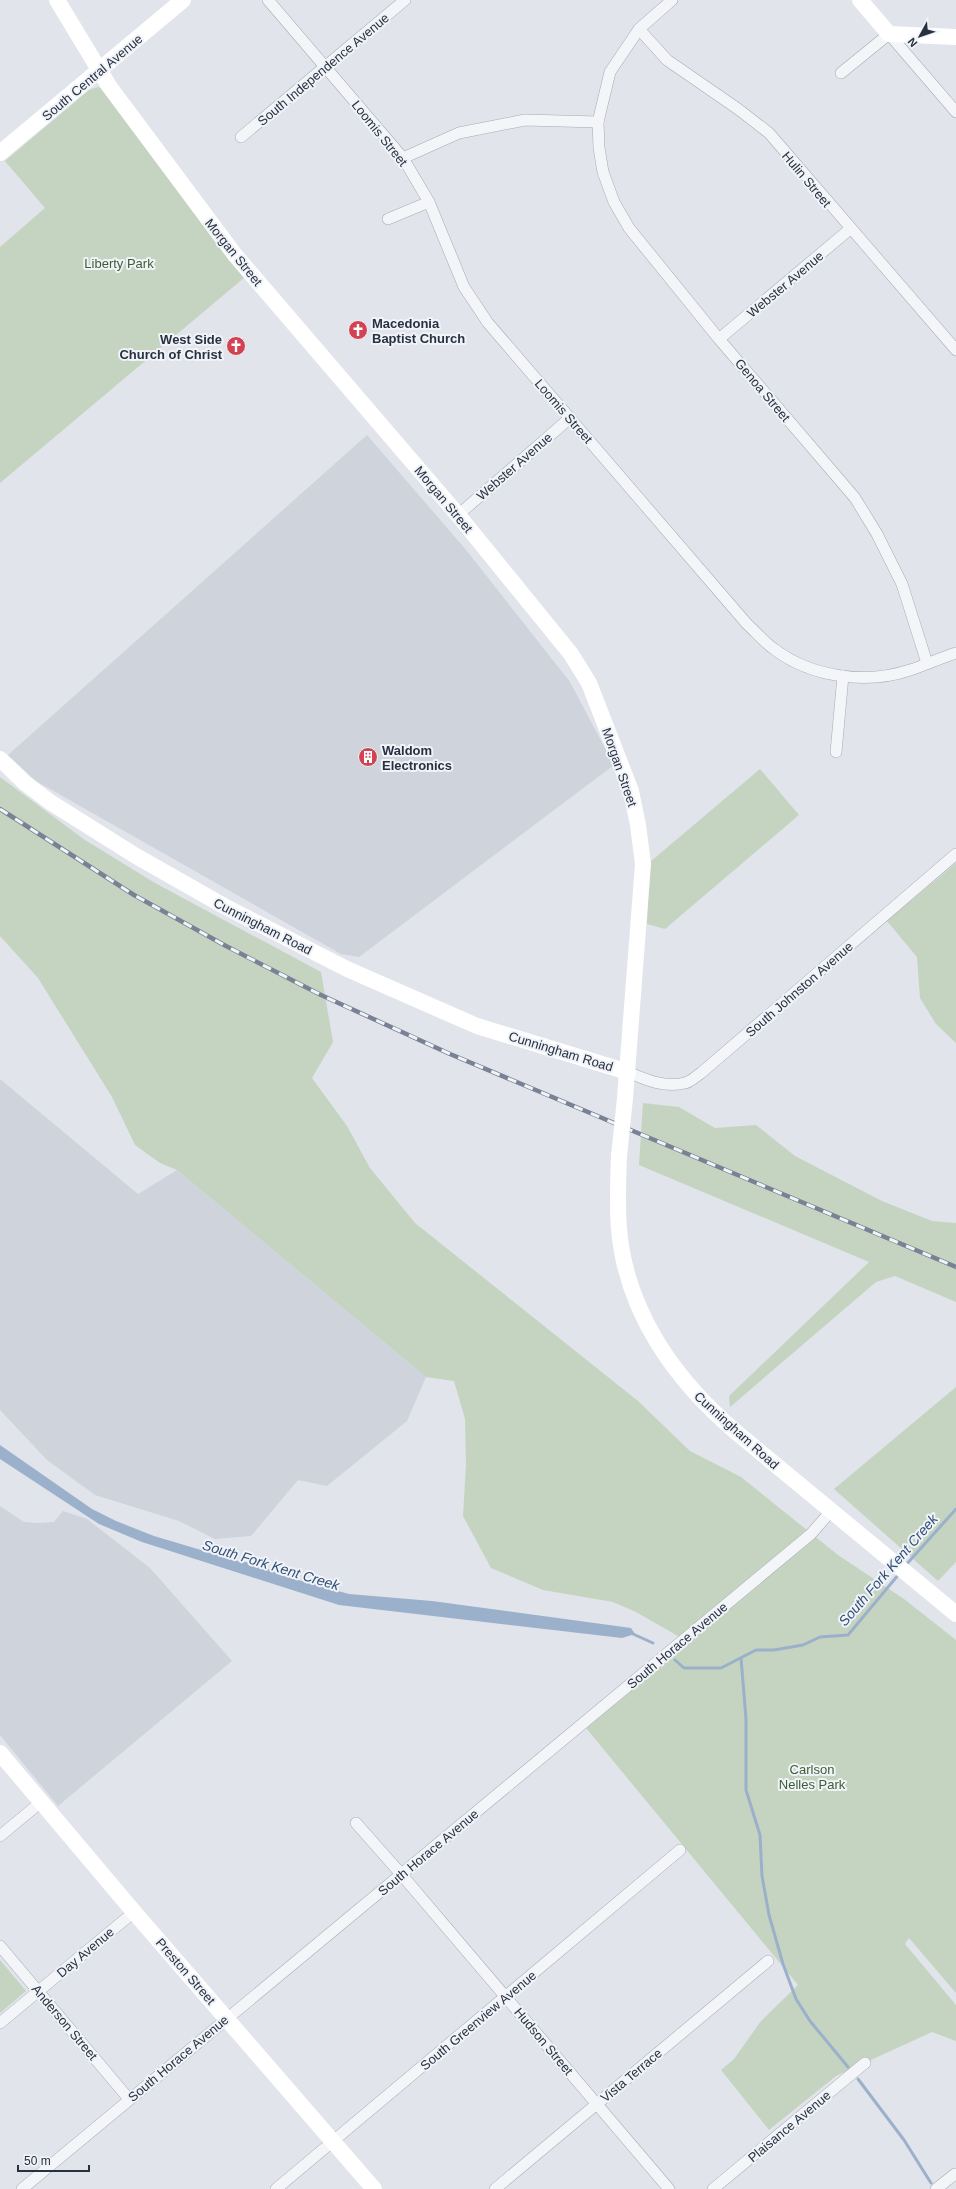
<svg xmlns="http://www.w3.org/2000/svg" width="956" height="2189" viewBox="0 0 956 2189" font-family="Helvetica,sans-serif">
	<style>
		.built { fill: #cfd3dc }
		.green { fill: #c5d4c1 }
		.water { fill: #9bb0cb }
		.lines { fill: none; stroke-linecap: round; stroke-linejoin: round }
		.stream { stroke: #9bb0cb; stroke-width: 3 }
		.street-casing { stroke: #a6abb4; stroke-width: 12 }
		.street { stroke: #f4f5f8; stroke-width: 11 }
		.secondary { stroke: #fff; stroke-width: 16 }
		.rail-casing { stroke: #798294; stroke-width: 4.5 }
		.rail { stroke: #f0f3f7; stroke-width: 3; stroke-dasharray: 9; stroke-linecap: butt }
		.secondary-bridge { stroke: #fff; stroke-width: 16 }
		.labels { text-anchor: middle; stroke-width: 4; stroke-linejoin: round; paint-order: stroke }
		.street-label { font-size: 13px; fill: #283142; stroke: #f0f3f7 }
		.park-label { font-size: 13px; fill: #3b5e35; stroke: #f0f3f7 }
		.poi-label { font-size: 13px; font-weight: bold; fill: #283142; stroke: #f0f3f7; text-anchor: start }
		.water-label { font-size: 14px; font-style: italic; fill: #314e77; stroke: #f0f3f7 }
	</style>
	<rect width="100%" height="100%" fill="#e1e4ea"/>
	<!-- built -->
	<g class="built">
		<path d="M367,435L467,551L570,682L614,765L359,957L341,954L36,781L8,755Z"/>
		<path d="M0,1079L138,1194L177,1170L426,1377L407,1421L327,1486L298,1480L251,1536L215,1539L179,1521L95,1495L47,1460L0,1410Z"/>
		<path d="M0,1506L24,1522L39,1523L54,1522L63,1511L87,1519L150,1568L232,1661L58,1806L0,1735Z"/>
	</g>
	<!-- green -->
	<g class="green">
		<path d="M98,87L108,92L245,277L0,483V247L45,208L5,161L89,90Z"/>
		<path d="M760,769L799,815L665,929L647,924L650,862Z"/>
		<path d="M0,777L85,840L155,883L321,972L333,1042L312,1078L347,1126L370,1168L415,1223L638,1401L690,1451L741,1477L838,1555L904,1599L956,1640V1993L909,1938L905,1944L956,2005V2041L932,2032L836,2076L769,2130L721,2070L734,2059L761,2021L798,1985L586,1728L690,1643L636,1612L613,1602L543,1590L491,1568L463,1516L466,1464L465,1419L454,1381L426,1377L177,1170L160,1163L135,1145L112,1097L38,978L0,936Z"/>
		<path d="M956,863V1043L936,1024L920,998L917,957L887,921Z"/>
		<path d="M643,1103L679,1107L715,1128L756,1125L795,1156L882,1201L932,1221L956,1223V1302L895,1276L876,1282L730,1407L729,1396L869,1262L639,1165Z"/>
		<path d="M956,1387V1562L938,1581L834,1489Z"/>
		<path d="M0,1960L26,1991L0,2013Z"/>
	</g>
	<!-- water -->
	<path class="water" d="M0,1445L92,1509L116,1521L154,1536L238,1561L259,1564L280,1575L349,1594L432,1601L631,1628L635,1634L622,1638L339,1605L142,1542L99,1524L0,1459Z"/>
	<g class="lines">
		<!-- stream -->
		<g class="stream">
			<path d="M905,1566L956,1509"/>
			<path d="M633,1634L653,1643"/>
			<path d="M741,1658L746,1719V1790L760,1835L762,1876L769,1915L783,1964L796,1999L810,2021L848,2067"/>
			<path d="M675,1660L684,1668H721L756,1650H774L803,1645L820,1637L848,1635L899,1574"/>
			<path d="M858,2079L904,2140L931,2183"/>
		</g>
		<defs>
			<g id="street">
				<path d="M268,0L403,158L429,202L464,287L488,323L747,624C756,632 764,642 774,649C811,677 866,685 910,670C926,665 940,658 956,653"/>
				<path d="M672,0L639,29L610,72L598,122L599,148L603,172L614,202L629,228L719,339L855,498L877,534L902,584L927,663"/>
				<path d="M639,29L667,60L738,109L769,133L956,350"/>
				<path d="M841,73L889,34L956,112"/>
				<path d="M241,137L405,0"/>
				<path d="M403,158L459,133L525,120L598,122"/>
				<path d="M388,219L429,202"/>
				<path d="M719,339L850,229"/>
				<path d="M458,515L570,418"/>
				<path d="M836,752L843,676"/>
				<path d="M628,1072C646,1080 665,1088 685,1083C691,1082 696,1076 701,1073L956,854"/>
				<path d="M356,1823L401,1874L669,2189"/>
				<path d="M0,1836L41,1802"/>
				<path d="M0,1946L129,2099"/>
				<path d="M0,2023L134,1912"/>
				<path d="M22,2189L811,1534L831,1511"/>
				<path d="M276,2189L680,1850"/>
				<path d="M495,2189L768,1961"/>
				<path d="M713,2189L865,2063"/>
				<path d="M936,2189L955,2174"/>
			</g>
		</defs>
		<!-- street casing -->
		<use href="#street" class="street-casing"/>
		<!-- street -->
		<use href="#street" class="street"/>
		<!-- secondary -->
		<g class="secondary">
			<path d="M57,0L109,86L235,255L458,515L571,654L589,683L631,791L638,825L643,864L625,1098"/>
			<path d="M860,0L889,34L956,37"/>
			<path d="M0,153L183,0"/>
			<path d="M0,759L25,783L50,802L136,856L224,906L347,969L477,1026L628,1072"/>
			<path d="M619,1156C618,1181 617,1205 619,1229C626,1312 675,1380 736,1432L956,1614"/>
			<path d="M0,1753L134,1912L374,2189"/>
		</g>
		<defs>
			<path id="rail" d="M0,809L134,895L226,946L321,995L450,1054L956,1267"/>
		</defs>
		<!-- rail casing -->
		<use href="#rail" class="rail-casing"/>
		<!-- rail -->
		<use href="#rail" class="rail"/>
		<!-- secondary-bridge -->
		<path class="secondary-bridge" d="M619,1156L625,1098"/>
	</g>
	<!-- icons -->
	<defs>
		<symbol id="church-disc" viewBox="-11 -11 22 22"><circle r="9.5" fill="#d34252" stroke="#f0f3f7"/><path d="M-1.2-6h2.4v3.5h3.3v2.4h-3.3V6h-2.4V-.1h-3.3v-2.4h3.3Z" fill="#fff"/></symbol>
		<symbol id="building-disc" viewBox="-11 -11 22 22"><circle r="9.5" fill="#d34252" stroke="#f0f3f7"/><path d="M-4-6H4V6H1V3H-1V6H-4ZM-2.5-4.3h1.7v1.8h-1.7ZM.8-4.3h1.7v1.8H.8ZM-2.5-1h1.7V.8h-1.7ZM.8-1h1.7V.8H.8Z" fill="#fff"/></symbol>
	</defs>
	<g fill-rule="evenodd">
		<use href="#church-disc" x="347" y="319" width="22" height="22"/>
		<use href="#church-disc" x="225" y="335" width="22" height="22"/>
		<use href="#building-disc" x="357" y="746" width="22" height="22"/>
	</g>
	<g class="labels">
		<!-- street labels -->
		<g class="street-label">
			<text transform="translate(323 69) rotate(-40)" y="5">South Independence Avenue</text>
			<text transform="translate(92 77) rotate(-40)" y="5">South Central Avenue</text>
			<text transform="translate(380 133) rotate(51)" y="5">Loomis Street</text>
			<text transform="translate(807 179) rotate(50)" y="5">Hulin Street</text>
			<text transform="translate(234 252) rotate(51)" y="5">Morgan Street</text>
			<text transform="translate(785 284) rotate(-40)" y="5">Webster Avenue</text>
			<text transform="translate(763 390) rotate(50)" y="5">Genoa Street</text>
			<text transform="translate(564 411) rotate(49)" y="5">Loomis Street</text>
			<text transform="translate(514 466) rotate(-41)" y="5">Webster Avenue</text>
			<text transform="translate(444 499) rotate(50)" y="5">Morgan Street</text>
			<text transform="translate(620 767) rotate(71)" y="5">Morgan Street</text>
			<text transform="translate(263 926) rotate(27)" y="5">Cunningham Road</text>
			<text transform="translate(799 989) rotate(-41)" y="5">South Johnston Avenue</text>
			<text transform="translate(561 1051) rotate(17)" y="5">Cunningham Road</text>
			<text transform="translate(737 1430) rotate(42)" y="5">Cunningham Road</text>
			<text transform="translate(677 1645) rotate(-40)" y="5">South Horace Avenue</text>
			<text transform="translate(428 1852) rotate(-40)" y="5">South Horace Avenue</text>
			<text transform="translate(85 1952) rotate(-40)" y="5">Day Avenue</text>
			<text transform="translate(186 1971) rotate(49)" y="5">Preston Street</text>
			<text transform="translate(478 2020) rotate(-40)" y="5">South Greenview Avenue</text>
			<text transform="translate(65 2022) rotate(50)" y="5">Anderson Street</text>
			<text transform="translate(544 2041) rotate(50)" y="5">Hudson Street</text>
			<text transform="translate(178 2058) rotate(-40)" y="5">South Horace Avenue</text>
			<text transform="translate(631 2075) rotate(-40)" y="5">Vista Terrace</text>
			<text transform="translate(789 2126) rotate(-40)" y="5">Plaisance Avenue</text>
		</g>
		<!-- park labels -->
		<g class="park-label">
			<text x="119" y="268">Liberty Park</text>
			<text x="812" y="1774">Carlson<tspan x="812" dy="15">Nelles Park</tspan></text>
		</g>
		<!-- poi labels -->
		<g class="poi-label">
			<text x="372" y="328">Macedonia<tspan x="372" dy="15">Baptist Church</tspan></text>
			<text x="222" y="344" text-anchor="end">West Side<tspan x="222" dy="15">Church of Christ</tspan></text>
			<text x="382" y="755">Waldom<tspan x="382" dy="15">Electronics</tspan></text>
		</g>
		<!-- water labels -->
		<g class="water-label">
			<text transform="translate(271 1565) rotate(17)" y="5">South Fork Kent Creek</text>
			<text transform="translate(888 1570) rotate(-49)" y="5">South Fork Kent Creek</text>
		</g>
	</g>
	<!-- north arrow -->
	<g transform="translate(920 36) rotate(230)" stroke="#f0f3f7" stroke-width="3" paint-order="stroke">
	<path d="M0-3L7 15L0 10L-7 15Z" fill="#283142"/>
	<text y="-6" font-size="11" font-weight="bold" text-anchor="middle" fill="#283142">N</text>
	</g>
	<!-- scale -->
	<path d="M18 2165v6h71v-6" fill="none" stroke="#283142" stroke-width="2"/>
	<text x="24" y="2165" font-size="12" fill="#283142" stroke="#f0f3f7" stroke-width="3" paint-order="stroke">50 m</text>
</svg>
